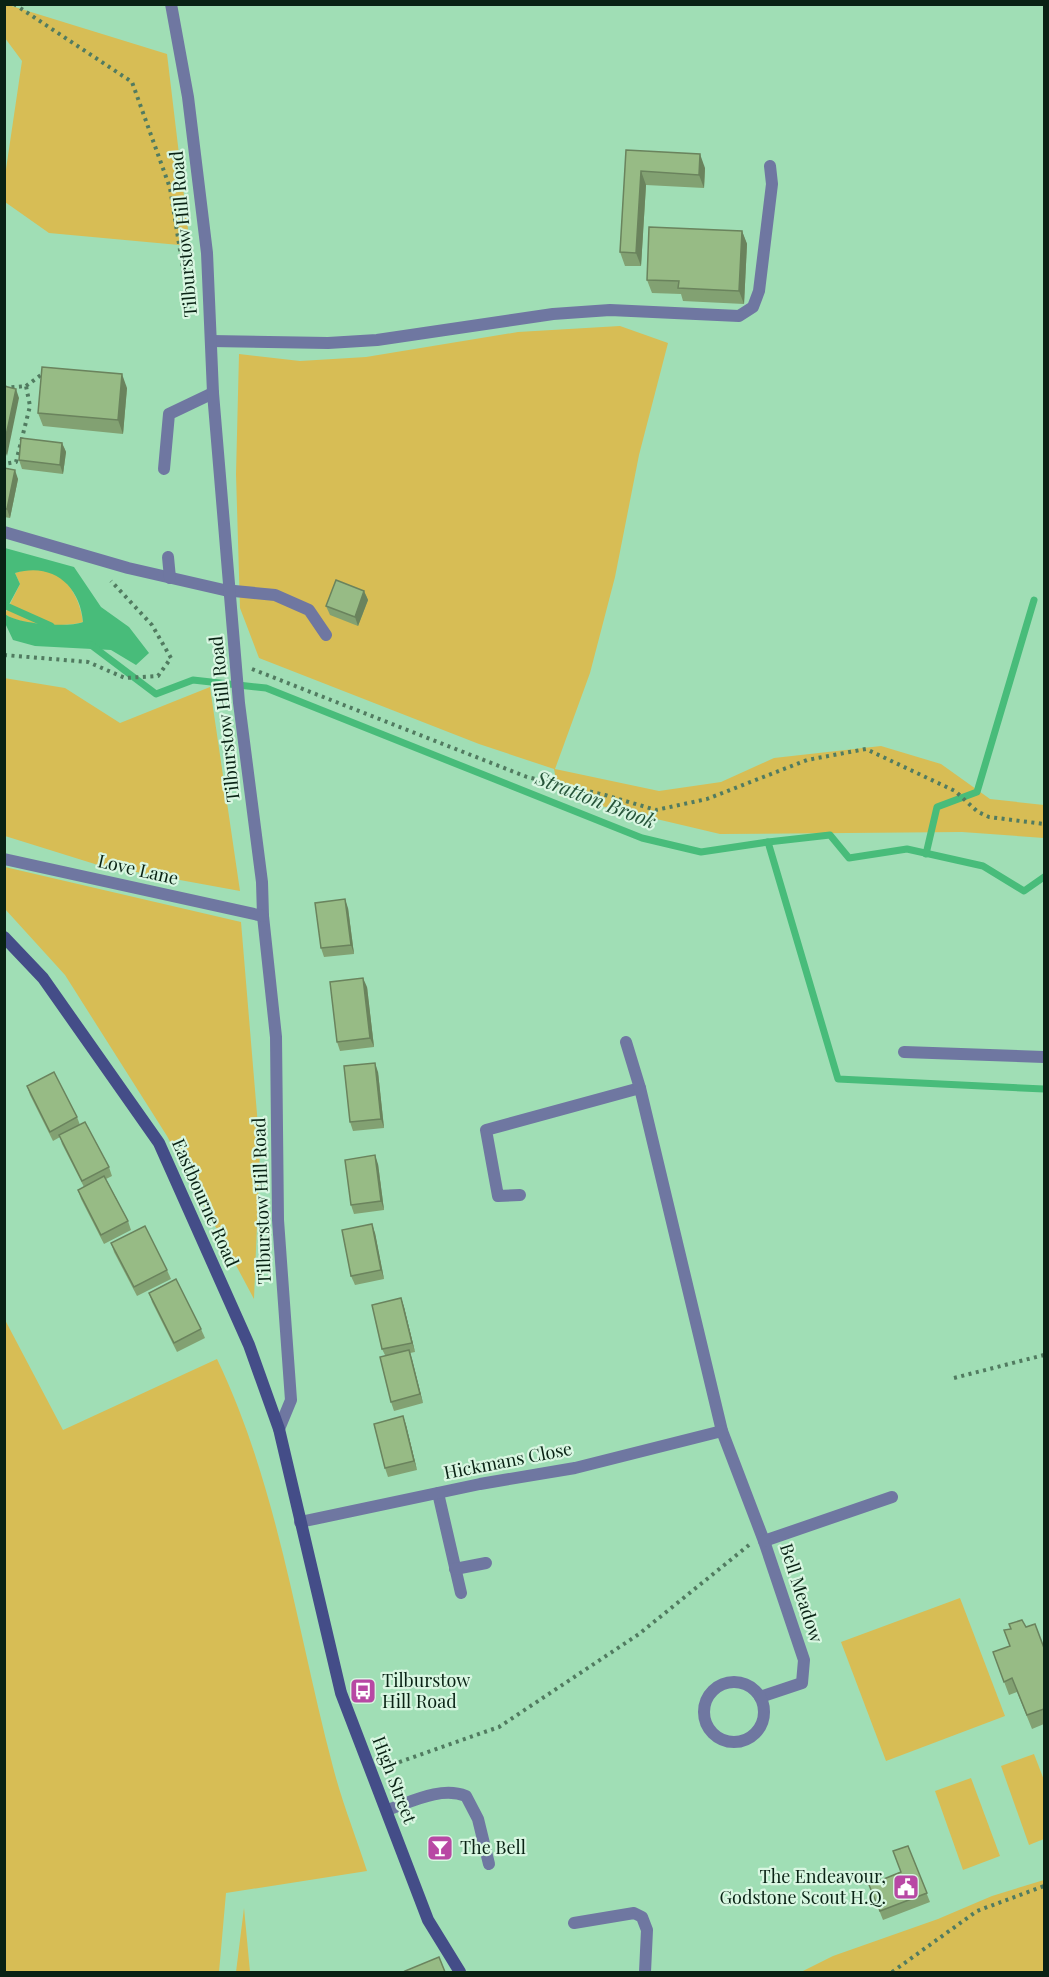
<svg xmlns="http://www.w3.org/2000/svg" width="1049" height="1977" viewBox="0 0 1049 1977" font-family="'Playfair Display',serif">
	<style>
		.green { fill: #d7bd55 }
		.water { fill: #48bc7a }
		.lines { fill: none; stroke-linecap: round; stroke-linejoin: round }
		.stream { stroke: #48bc7a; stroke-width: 7 }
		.path { stroke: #517b60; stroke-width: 4; stroke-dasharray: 3 4.5; stroke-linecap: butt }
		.service { stroke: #6f77a1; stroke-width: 12 }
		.minor { stroke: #6f77a1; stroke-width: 12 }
		.secondary { stroke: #444d88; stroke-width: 12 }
		.wall { fill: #82a172 }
		.shaded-wall { fill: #6a835d }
		.building { fill: #97bb85; stroke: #6a835d; stroke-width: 1.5 }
		.labels { text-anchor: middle; stroke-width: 4.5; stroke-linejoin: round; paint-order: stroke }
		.street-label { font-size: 18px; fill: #092214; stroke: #d8f6e1 }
		.poi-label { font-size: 18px; fill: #092214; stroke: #d8f6e1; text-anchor: start }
		.water-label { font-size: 20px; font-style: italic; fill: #265439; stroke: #d8f6e1 }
	</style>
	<rect width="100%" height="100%" fill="#a0deb5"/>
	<!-- green -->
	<g class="green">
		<path d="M5,4L167,54L190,246L49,233L5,202V176L22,61L5,38Z"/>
		<path d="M620,326L668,343L639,455L615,577L590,673L555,769L659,791L721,782L774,758L881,746L941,764L990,799L1044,805V838L962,832L720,834L559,796L554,769L479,744L259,658L240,608L236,474L239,354L300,361L366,357L518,332Z"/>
		<path d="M25,570C32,570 44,568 50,571C70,578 81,604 83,622C67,628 18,625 5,614L20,584L15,573Z"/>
		<path d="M4,678L65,688L120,723L210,687L240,891L98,865L5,836Z"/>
		<path d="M5,867L241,922L260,1150L254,1299L167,1136L65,975L5,909Z"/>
		<path d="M4,1318L63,1430L217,1359C278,1486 297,1631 333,1767C342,1802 356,1837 367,1871L226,1893L219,1972H5Z"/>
		<path d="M960,1598L1005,1716L886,1761L841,1642Z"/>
		<path d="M1034,1754L1044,1780V1839L1029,1845L1001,1766Z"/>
		<path d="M971,1778L1000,1856L963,1870L935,1791Z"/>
		<path d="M1044,1880V1972H801L833,1956L938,1919L992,1896Z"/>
		<path d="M244,1908L250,1972H236Z"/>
	</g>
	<!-- water -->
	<path class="water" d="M5,548L74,567L101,607L129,627L149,653L136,665L111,650L35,646L13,640L5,623V614C17,624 68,628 83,622C80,585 52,562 15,573L20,584L5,612Z"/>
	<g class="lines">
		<!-- stream -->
		<g class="stream">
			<path d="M4,605L51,626"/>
			<path d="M91,645L156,694L193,680L266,688L642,838L701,852L768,842L838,1079L1044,1089"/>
			<path d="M768,842L830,835L849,858L907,849L983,866L1024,891L1044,877"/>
			<path d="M926,854L937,807L977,792L1034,600"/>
		</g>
		<!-- path -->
		<g class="path">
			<path d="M14,4L132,82L170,188L190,312"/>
			<path d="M26,386L45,372"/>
			<path d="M4,388L26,386L30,406L16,462L4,464"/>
			<path d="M4,655L88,662L125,678L158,676L171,658L152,625L111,581"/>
			<path d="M252,669L527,777L605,795L656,810L707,799L807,760L866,749L955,791L978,812L989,817L1044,824"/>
			<path d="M954,1378L1044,1355"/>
			<path d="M385,1767L499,1727L639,1634L749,1545"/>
			<path d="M892,1972L977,1911L1044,1886"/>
		</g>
		<!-- service -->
		<g class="service">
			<path d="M211,341L328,343L377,340L553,314L610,310L739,316L753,307L759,291L772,184L770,166"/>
			<path d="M164,469L169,414L213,393"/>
			<path d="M4,532L128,568L224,590L275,595L309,610L326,635"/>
			<path d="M168,557L170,578"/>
			<path d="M904,1052L1044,1057"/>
			<path d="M520,1195L498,1196L486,1130L640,1088"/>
			<path d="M387,1810C411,1802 441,1786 466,1796L478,1819L489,1864"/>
			<path d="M574,1923L634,1913L642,1917L647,1930L645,1972"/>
		</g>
		<!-- minor -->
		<g class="minor">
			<path d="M171,4L188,97L207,253L213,393L239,703L262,882L263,916L276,1037L278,1220L291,1400L279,1429"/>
			<path d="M4,859L263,916"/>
			<path d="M626,1042L640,1088L722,1431L764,1541L804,1660L802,1683L760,1697"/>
			<path d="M438,1493L461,1593"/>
			<path d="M300,1522L480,1484L575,1468L722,1431"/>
			<path d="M764,1541L892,1497"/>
			<path d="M455,1569L486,1563"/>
			<circle cx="734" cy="1712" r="30"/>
		</g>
		<!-- secondary -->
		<path class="secondary" d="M4,937L43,978L159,1143L249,1345L279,1429L341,1693L428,1920L460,1972"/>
	</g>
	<!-- wall -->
	<g class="wall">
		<path d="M626,150L705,168L704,188L646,185L641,266H625L620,252Z"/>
		<path d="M742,231L747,244L744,304L683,301L681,294L652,293L647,280Z"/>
		<path d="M127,388L123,434L43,426L38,413Z"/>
		<path d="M62,443L66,452L63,474L22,469L19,460Z"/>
		<path d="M4,468L18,479L10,518L4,517Z"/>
		<path d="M364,591L368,600L358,626L330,615L326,606Z"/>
		<path d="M348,908L354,954L324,957L321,948Z"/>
		<path d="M367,987L374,1047L340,1051L337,1042Z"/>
		<path d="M378,1072L384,1128L353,1131L350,1122Z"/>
		<path d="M27,1086L77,1117L80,1125L109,1167L112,1176L106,1179L128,1221L131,1230L104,1244L81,1199L78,1190L84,1187L62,1144L60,1137L53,1141L30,1095Z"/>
		<path d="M378,1164L384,1210L354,1214L351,1205Z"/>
		<path d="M375,1233L384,1279L355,1285L351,1276Z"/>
		<path d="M111,1243L167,1270L171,1279L137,1296L114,1252Z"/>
		<path d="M149,1293L201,1329L205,1338L177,1352L152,1302Z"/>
		<path d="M401,1298L404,1307L415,1352L410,1353L423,1403L394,1411L391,1402L385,1355L382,1349Z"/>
		<path d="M403,1416L406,1425L417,1470L388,1477L385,1468Z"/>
		<path d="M1009,1624L1026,1627L1044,1648V1724L1032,1729L1017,1692L1009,1695L993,1652L1010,1647L1004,1630L1011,1629Z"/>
		<path d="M908,1846L930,1902L883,1920L869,1885L901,1872Z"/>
	</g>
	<!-- shaded-wall -->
	<g class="shaded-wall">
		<path d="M700,154L705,168L704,188L699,175Z"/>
		<path d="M641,171L646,185L641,266L636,253Z"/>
		<path d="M742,231L747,244L744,304L739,291Z"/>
		<path d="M122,374L127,388L123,434L118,420Z"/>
		<path d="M16,389L19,398L7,456L4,448V445Z"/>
		<path d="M62,443L66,452L63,474L60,465Z"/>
		<path d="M15,470L18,479L10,518L7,509Z"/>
		<path d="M364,591L368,600L358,626L355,617Z"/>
		<path d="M345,899L348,908L354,954L351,945Z"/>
		<path d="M363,978L367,987L374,1047L370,1038Z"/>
		<path d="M375,1063L378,1072L384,1128L381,1119Z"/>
		<path d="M375,1155L378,1164L384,1210L381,1201Z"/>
		<path d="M372,1224L375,1233L384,1279L381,1270Z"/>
		<path d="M401,1298L404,1307L415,1352L412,1343Z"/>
		<path d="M409,1350L412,1359L423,1403L420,1394Z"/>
		<path d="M403,1416L406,1425L417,1470L414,1461Z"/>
	</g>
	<!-- building -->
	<g class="building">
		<path d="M626,150L700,154L699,175L641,171L636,253L620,252Z"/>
		<path d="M649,227L742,231L739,291L678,288L679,281L647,280Z"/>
		<path d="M42,367L122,374L118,420L38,413Z"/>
		<path d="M4,386L16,389L4,445Z"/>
		<path d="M21,438L62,443L60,465L19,460Z"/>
		<path d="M4,468L15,470L7,509H4Z"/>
		<path d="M336,580L364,591L355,617L326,606Z"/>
		<path d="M345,899L351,945L321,948L315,903Z"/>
		<path d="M363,978L370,1038L337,1042L330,982Z"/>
		<path d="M375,1063L381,1119L350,1122L344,1066Z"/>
		<path d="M54,1072L77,1117L50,1132L27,1086Z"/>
		<path d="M85,1122L109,1167L82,1181L59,1135Z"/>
		<path d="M375,1155L381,1201L351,1205L345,1160Z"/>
		<path d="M104,1176L128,1221L101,1235L78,1190Z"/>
		<path d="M372,1224L381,1270L351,1276L342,1230Z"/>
		<path d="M145,1226L167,1270L134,1287L111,1243Z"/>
		<path d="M176,1279L201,1329L174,1343L149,1293Z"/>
		<path d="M401,1298L412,1343L382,1349L372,1305Z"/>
		<path d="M409,1350L420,1394L391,1402L380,1357Z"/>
		<path d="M403,1416L414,1461L385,1468L374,1424Z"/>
		<path d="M1022,1620L1026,1627L1035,1624L1044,1648V1709L1027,1715L1012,1678L1004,1682L993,1652L1010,1646L1004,1630L1011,1629L1009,1624Z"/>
		<path d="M908,1846L927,1893L880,1911L869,1885L901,1872L893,1851Z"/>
		<path d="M439,1957L445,1972H406L405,1971Z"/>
	</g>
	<!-- icons -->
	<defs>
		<symbol id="bus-square" viewBox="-11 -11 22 22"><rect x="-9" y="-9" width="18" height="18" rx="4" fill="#b848a4" stroke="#d8f6e1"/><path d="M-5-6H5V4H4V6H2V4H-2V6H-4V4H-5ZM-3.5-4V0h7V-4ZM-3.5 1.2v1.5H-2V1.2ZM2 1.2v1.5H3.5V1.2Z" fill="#fff"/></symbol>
		<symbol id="bar-square" viewBox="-11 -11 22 22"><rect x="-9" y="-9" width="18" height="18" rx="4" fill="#b848a4" stroke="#d8f6e1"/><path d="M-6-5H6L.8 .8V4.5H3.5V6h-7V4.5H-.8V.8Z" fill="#fff"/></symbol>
		<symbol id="civic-square" viewBox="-11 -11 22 22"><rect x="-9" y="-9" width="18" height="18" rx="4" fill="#b848a4" stroke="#d8f6e1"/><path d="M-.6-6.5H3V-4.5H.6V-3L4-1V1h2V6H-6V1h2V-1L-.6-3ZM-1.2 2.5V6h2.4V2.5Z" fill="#fff"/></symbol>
	</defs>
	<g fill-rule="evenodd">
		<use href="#bus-square" x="348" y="1676" width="30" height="30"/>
		<use href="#bar-square" x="425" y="1833" width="30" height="30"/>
		<use href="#civic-square" x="891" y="1872" width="30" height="30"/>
	</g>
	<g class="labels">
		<!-- street labels -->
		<g class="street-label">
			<text transform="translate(184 234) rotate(-95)" y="6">Tilburstow Hill Road</text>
			<text transform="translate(225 719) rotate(-96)" y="6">Tilburstow Hill Road</text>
			<text transform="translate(138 870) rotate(13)" y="6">Love Lane</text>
			<text transform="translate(262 1201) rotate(-92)" y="6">Tilburstow Hill Road</text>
			<text transform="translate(205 1203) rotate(66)" y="6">Eastbourne Road</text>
			<text transform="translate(508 1461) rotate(-11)" y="6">Hickmans Close</text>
			<text transform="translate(801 1593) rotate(72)" y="6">Bell Meadow</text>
			<text transform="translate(394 1780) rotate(69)" y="6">High Street</text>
		</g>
		<!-- poi labels -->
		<g class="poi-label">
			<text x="382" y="1687">Tilburstow<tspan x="382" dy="21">Hill Road</tspan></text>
			<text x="460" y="1854">The Bell</text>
			<text x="886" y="1883" text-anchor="end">The Endeavour,<tspan x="886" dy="21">Godstone Scout H.Q.</tspan></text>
		</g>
		<!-- water labels -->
		<g class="water-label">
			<text transform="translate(596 800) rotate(21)" y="7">Stratton Brook</text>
		</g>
	</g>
	<!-- border -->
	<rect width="1049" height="1977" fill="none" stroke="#092214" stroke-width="12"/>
</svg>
